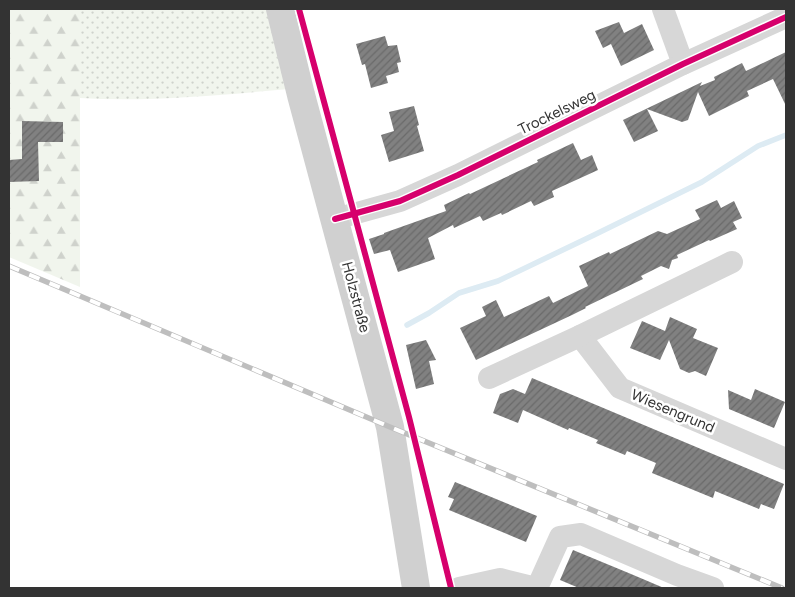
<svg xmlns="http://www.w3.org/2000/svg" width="795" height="597" viewBox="0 0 795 597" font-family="Figtree,sans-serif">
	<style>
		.grass { fill: url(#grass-dots) }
		.forest { fill: url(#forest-firs) }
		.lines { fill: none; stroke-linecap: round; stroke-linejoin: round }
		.stream { stroke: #ddebf3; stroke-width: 5.5 }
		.building { fill: url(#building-hatch) }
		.minor { stroke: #d7d7d7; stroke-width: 22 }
		.secondary { stroke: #d0d0d0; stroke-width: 28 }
		.rail-casing { stroke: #bebebe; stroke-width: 5.5 }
		.rail { stroke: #fff; stroke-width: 4; stroke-dasharray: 11; stroke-linecap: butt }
		.cycleway-casing { stroke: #fff; stroke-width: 9 }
		.cycleway { stroke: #d6006c; stroke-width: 6 }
		.labels { text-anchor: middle; stroke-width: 5; stroke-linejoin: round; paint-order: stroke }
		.street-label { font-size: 15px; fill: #333; stroke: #fff }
	</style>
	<defs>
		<pattern id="grass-dots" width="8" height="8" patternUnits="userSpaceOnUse" patternTransform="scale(1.25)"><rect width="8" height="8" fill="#f1f5ed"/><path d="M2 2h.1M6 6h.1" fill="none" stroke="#cfd2cc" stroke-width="1.8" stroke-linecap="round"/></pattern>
		<pattern id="forest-firs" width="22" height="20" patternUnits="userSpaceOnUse" patternTransform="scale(1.25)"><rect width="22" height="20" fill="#f1f5ed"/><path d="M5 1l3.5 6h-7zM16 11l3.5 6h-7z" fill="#cfd2cc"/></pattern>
		<pattern id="building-hatch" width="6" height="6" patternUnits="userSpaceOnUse" patternTransform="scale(1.25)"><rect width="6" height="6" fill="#818181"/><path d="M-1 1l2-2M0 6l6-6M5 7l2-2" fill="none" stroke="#6a6a6a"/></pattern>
	</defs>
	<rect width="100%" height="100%" fill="#fff"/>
	<!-- grass -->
	<path class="grass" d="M80,9H270L289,89C220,95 149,102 80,98Z"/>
	<!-- forest -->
	<path class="forest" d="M9,9H80V287L9,257Z"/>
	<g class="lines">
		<!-- stream -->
		<path class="stream" d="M407,325L429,313L459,293L498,281L594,235L702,182L758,146L786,135"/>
	</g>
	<!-- building -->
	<g class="building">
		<path d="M619,22L624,33L642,24L654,50L621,66L611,44L603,48L595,31Z"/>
		<path d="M385,36L388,46L397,45L401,62L397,63L399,72L386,76L388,83L371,88L365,64L362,65L356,44Z"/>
		<path d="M786,52V106L773,79L747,91L749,96L709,116L698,92L688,120L682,122L647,109L658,131L634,142L623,120L702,82L700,86L715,80L714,77L742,63L746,71Z"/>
		<path d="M414,106L419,125L417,126L424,151L389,162L381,135L394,131L389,112Z"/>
		<path d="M22,121L63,122V142H38L39,181L9,182V160L22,159Z"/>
		<path d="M573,143L581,160L592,155L598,170L552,191L554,197L534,206L531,201L502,215L501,213L483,221L480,216L454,228L453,225L428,238L435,259L398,272L390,250L374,254L369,239L384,234V233L446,211L444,205L469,193L470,194L538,162L537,160Z"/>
		<path d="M717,200L721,208L734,201L742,218L733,222L737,229L710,241L709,240L677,255L678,258L672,260L669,269L661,266L641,276L643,279L585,307L586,308L572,315L476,360L460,328L486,316L482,307L496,300L504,317L549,296L553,303L588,286L579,266L609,252L610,254L658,231L667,234L700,219L695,210Z"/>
		<path d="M670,317L697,329L693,338L718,348L706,376L695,371L689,373L680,369L669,340L660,360L630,348L642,321L665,331Z"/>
		<path d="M426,340L436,360L429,361L434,384L416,389L406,345Z"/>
		<path d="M532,378L784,484L774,509L761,504L759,509L715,491L713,498L652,473L656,463L627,451L625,455L596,443L598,440L569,428L568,430L523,410L518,423L493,413L500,394L513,389L525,394Z"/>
		<path d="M755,389L785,402L774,428L729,409L728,390L751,400Z"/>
		<path d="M455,482L537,516L526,542L449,510L454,499L448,497Z"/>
		<path d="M573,550L631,574L664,588H579L560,580Z"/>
	</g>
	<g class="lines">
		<!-- minor -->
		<g class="minor">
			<path d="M663,9L683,64"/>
			<path d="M335,219L400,201L458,175L683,64L786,17"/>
			<path d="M732,262L580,336L620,388L786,459"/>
			<path d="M489,378L580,336"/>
			<path d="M459,588L500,579L536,588"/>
			<path d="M537,588L560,537L581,534L677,575L713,588"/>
		</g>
		<!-- secondary -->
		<path class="secondary" d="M280,9L301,95L390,427L416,588"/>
		<defs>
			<path id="rail" d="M9,266L390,427L782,588"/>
		</defs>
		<!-- rail casing -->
		<use href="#rail" class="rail-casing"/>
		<!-- rail -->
		<use href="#rail" class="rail"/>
		<defs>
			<g id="cycleway">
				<path d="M299,9L409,417L451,588"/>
				<path d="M335,219L400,201L458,175L683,64L786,17"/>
			</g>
		</defs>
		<!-- cycleway casing -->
		<use href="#cycleway" class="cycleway-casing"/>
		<!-- cycleway -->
		<use href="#cycleway" class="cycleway"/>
	</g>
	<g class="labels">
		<!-- street labels -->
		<g class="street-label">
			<text transform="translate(557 112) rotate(-26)" y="5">Trockelsweg</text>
			<text transform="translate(356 297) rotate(75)" y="5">Holzstraße</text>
			<text transform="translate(673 411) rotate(23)" y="5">Wiesengrund</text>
		</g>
	</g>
	<!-- border -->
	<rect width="795" height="597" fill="none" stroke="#333333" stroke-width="20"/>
</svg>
